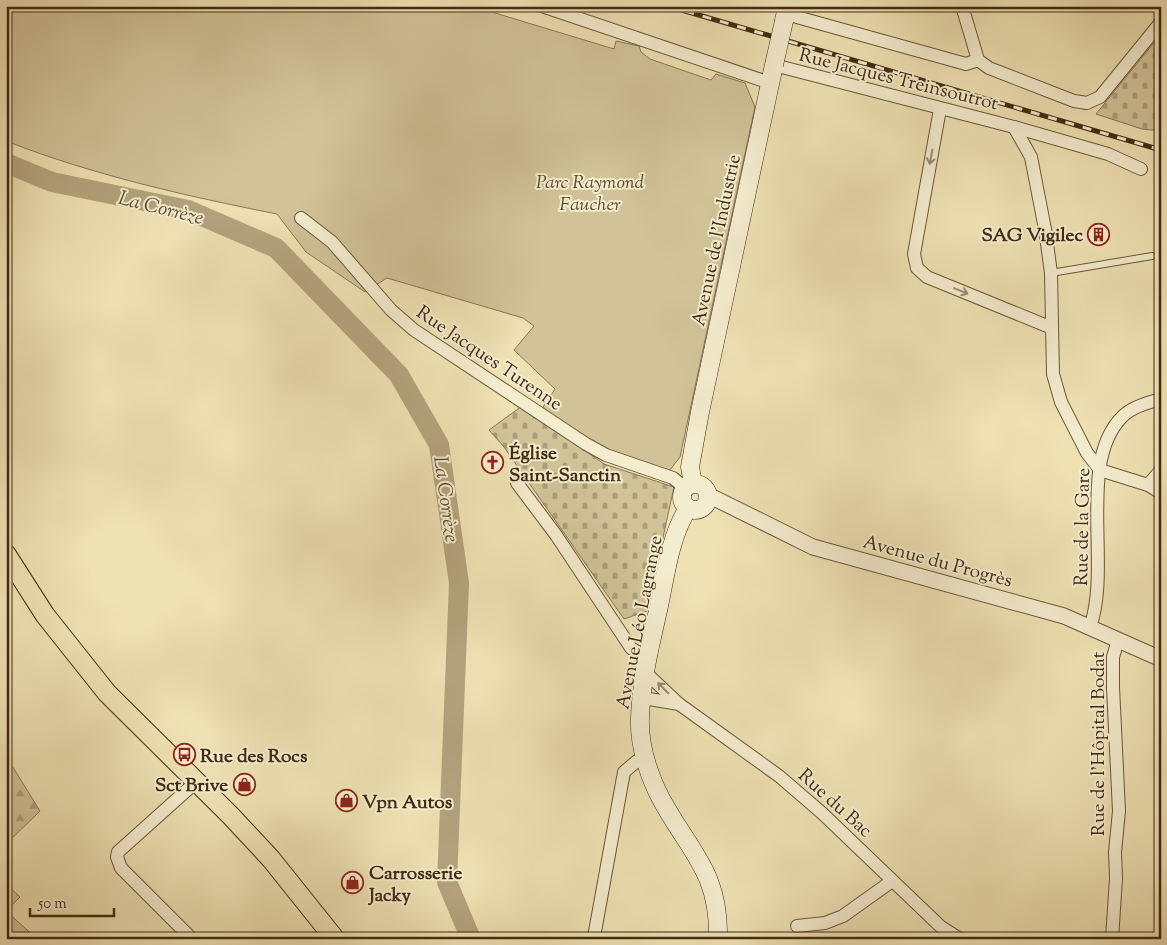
<svg xmlns="http://www.w3.org/2000/svg" width="1167" height="945" viewBox="0 0 1167 945" font-family="'Sorts Mill Goudy',serif">
	<style>
		.forest { fill: url(#forest-firs); stroke: #897656 }
		.cemetery { fill: url(#cemetery-stones); stroke: #897656 }
		.green { fill: #d1c298; stroke: #897656 }
		.lines { fill: none; stroke-linecap: round; stroke-linejoin: round }
		.river { stroke: #b3a37d; stroke-width: 20 }
		.service-casing { stroke: #6c583b; stroke-width: 8 }
		.minor-casing { stroke: #6c583b; stroke-width: 14 }
		.tertiary-casing { stroke: #6c583b; stroke-width: 17 }
		.secondary-casing { stroke: #412b13; stroke-width: 19 }
		.primary-casing { stroke: #412b13; stroke-width: 21 }
		.service { stroke: #f4ecce; stroke-width: 6 }
		.minor { stroke: #f4ecce; stroke-width: 12 }
		.tertiary { stroke: #f4ecce; stroke-width: 15 }
		.secondary { stroke: #f4ecce; stroke-width: 18 }
		.primary { stroke: #eee1b3; stroke-width: 19 }
		.rail-casing { stroke: #412b13; stroke-width: 5 }
		.rail { stroke: #f4ecce; stroke-width: 3; stroke-dasharray: 9; stroke-linecap: butt }
		.secondary-bridge-casing { stroke: #412b13; stroke-width: 19; stroke-linecap: butt }
		.secondary-bridge { stroke: #f4ecce; stroke-width: 18 }
		.oneway { stroke: #9a8c70 }
		.labels { text-anchor: middle; stroke-width: 4; stroke-linejoin: round; paint-order: stroke }
		.street-label { font-size: 19px; fill: #412b13; stroke: #f4ecce }
		.park-label { font-size: 19px; font-style: italic; fill: #5e492e; stroke: #f4ecce }
		.poi-label { font-size: 19px; font-weight: bold; fill: #412b13; stroke: #f4ecce; text-anchor: start }
		.water-label { font-size: 20px; font-style: italic; fill: #634f33; stroke: #f4ecce }
	</style>
	<defs>
		<pattern id="forest-firs" width="22" height="20" patternUnits="userSpaceOnUse" patternTransform="scale(1.25)"><rect width="22" height="20" fill="#d1c298"/><path d="M5 1l3.5 6h-7zM16 11l3.5 6h-7z" fill="#ab9e7b"/></pattern>
		<pattern id="cemetery-stones" width="16" height="16" patternUnits="userSpaceOnUse" patternTransform="scale(1.25)"><rect width="16" height="16" fill="#d1c298"/><path d="M2 7V4a2 2 0 0 1 4 0v3zM10 15v-3a2 2 0 0 1 4 0v3z" fill="#ab9e7b"/></pattern>
	</defs>
	<rect width="100%" height="100%" fill="#eee1b3"/>
	<filter id="stains"><feTurbulence type="fractalNoise" baseFrequency=".004" numOctaves="4"/><feColorMatrix values="0 0 0 0 .2 0 0 0 0 .09 0 0 0 0 .02 0 0 0 .5 -.17"/></filter>
	<radialGradient id="worn" r=".72"><stop offset=".6" stop-color="#630" stop-opacity="0"/><stop offset="1" stop-color="#630" stop-opacity=".3"/></radialGradient>
	<!-- forest -->
	<g class="forest">
		<path d="M6,756L40,811L6,844Z"/>
		<path d="M6,884L20,897L6,911Z"/>
		<path d="M6,911L37,939H6Z"/>
	</g>
	<!-- cemetery -->
	<g class="cemetery">
		<path d="M1161,34V131L1142,129L1096,114Z"/>
		<path d="M522,406L604,464L674,487L647,611L624,619L504,447L489,430Z"/>
	</g>
	<!-- green -->
	<path class="green" d="M6,6H472L614,49L616,41L639,46L641,52L650,59L711,80L716,74L745,83L755,107L680,457L666,475L606,455L539,413L555,389L514,350L534,326L523,318L387,278L365,292L306,252L277,214C186,196 93,175 6,141Z"/>
	<g class="lines">
		<!-- river -->
		<path class="river" d="M6,163L52,182L188,210L276,248L399,375L439,445L459,583L447,882L471,939"/>
		<defs>
			<path id="service" d="M1051,273L1152,256"/>
			<g id="minor">
				<path d="M542,6L770,83"/>
				<path d="M962,6L978,60L989,68L1074,101L1087,103L1100,97L1161,22"/>
				<path d="M786,14L966,64L978,60"/>
				<path d="M774,65L1014,127L1108,154L1141,169"/>
				<path d="M940,109L914,254L917,268L927,277L1052,328"/>
				<path d="M1014,127L1031,157L1045,229L1051,273L1053,374L1061,402L1087,453L1100,470L1148,485L1161,493"/>
				<path d="M301,218L332,242L391,310L414,330L586,444L606,455L673,478L685,488"/>
				<path d="M517,483L556,535L631,648L648,659"/>
				<path d="M1148,485L1161,470"/>
				<path d="M1090,627C1112,567 1076,461 1123,416C1132,407 1149,402 1161,399"/>
				<path d="M643,698L679,704L645,672"/>
				<path d="M679,704L779,776L822,813L941,927L960,939"/>
				<path d="M797,926L825,923L843,916L892,881"/>
				<path d="M594,937L624,772L637,761L645,758"/>
				<path d="M192,939L121,868L117,857L118,852L196,782"/>
				<path d="M1112,939L1116,878L1115,852L1119,811L1113,687V657L1118,640"/>
			</g>
			<path id="tertiary" d="M708,495L813,547L1064,616L1161,659"/>
			<g id="secondary">
				<path d="M784,21L787,6"/>
				<path d="M693,484L690,467L700,412L774,65"/>
				<circle cx="695" cy="497" r="13"/>
				<path d="M688,508C670,537 666,573 659,606C651,642 641,681 640,718C639,742 647,769 657,791C685,848 720,868 718,939"/>
			</g>
			<path id="primary" d="M6,554L45,615L107,693L231,816L271,859L335,939"/>
		</defs>
		<!-- service casing -->
		<use href="#service" class="service-casing"/>
		<!-- minor casing -->
		<use href="#minor" class="minor-casing"/>
		<!-- tertiary casing -->
		<use href="#tertiary" class="tertiary-casing"/>
		<!-- secondary casing -->
		<use href="#secondary" class="secondary-casing"/>
		<!-- primary casing -->
		<use href="#primary" class="primary-casing"/>
		<!-- service -->
		<use href="#service" class="service"/>
		<!-- minor -->
		<use href="#minor" class="minor"/>
		<!-- tertiary -->
		<use href="#tertiary" class="tertiary"/>
		<!-- secondary -->
		<use href="#secondary" class="secondary"/>
		<!-- primary -->
		<use href="#primary" class="primary"/>
		<defs>
			<path id="rail" d="M668,6L1161,150"/>
		</defs>
		<!-- rail casing -->
		<use href="#rail" class="rail-casing"/>
		<!-- rail -->
		<use href="#rail" class="rail"/>
		<defs>
			<path id="secondary-bridge" d="M774,65L784,21"/>
		</defs>
		<!-- secondary-bridge casing -->
		<use href="#secondary-bridge" class="secondary-bridge-casing"/>
		<!-- secondary-bridge -->
		<use href="#secondary-bridge" class="secondary-bridge"/>
	</g>
	<!-- one-way arrows -->
	<defs><path id="oneway-shaft" d="M-6 0H5M1.5-3L5.5 0L1.5 3" fill="none" stroke-width="1.6" stroke-linecap="round" stroke-linejoin="round" transform="scale(1.25)"/></defs>
	<g class="oneway">
		<use href="#oneway-shaft" transform="translate(931 157) rotate(100)"/>
		<use href="#oneway-shaft" transform="translate(961 291) rotate(22)"/>
		<use href="#oneway-shaft" transform="translate(663 688) rotate(-135)"/>
	</g>
	<!-- icons -->
	<defs>
		<symbol id="building-ring" viewBox="-11 -11 22 22"><circle r="9.5" fill="#f4ecce" stroke="#8f2418" stroke-width="1.5"/><path d="M-4-6H4V6H1V3H-1V6H-4ZM-2.5-4.3h1.7v1.8h-1.7ZM.8-4.3h1.7v1.8H.8ZM-2.5-1h1.7V.8h-1.7ZM.8-1h1.7V.8H.8Z" fill="#8f2418"/></symbol>
		<symbol id="church-ring" viewBox="-11 -11 22 22"><circle r="9.5" fill="#f4ecce" stroke="#8f2418" stroke-width="1.5"/><path d="M-1.2-6h2.4v3.5h3.3v2.4h-3.3V6h-2.4V-.1h-3.3v-2.4h3.3Z" fill="#8f2418"/></symbol>
		<symbol id="bus-ring" viewBox="-11 -11 22 22"><circle r="9.5" fill="#f4ecce" stroke="#8f2418" stroke-width="1.5"/><path d="M-5-6H5V4H4V6H2V4H-2V6H-4V4H-5ZM-3.5-4V0h7V-4ZM-3.5 1.2v1.5H-2V1.2ZM2 1.2v1.5H3.5V1.2Z" fill="#8f2418"/></symbol>
		<symbol id="shop-ring" viewBox="-11 -11 22 22"><circle r="9.5" fill="#f4ecce" stroke="#8f2418" stroke-width="1.5"/><path d="M-5-2.5h2.3a2.7 3.5 0 0 1 5.4 0H5L5.5 6h-11ZM-1.5-2.5h3a1.5 2.3 0 0 0-3 0Z" fill="#8f2418"/></symbol>
	</defs>
	<g fill-rule="evenodd">
		<use href="#building-ring" x="1086" y="222" width="25" height="25"/>
		<use href="#church-ring" x="480" y="450" width="25" height="25"/>
		<use href="#bus-ring" x="172" y="742" width="25" height="25"/>
		<use href="#shop-ring" x="232" y="772" width="25" height="25"/>
		<use href="#shop-ring" x="334" y="788" width="25" height="25"/>
		<use href="#shop-ring" x="340" y="870" width="25" height="25"/>
	</g>
	<g class="labels">
		<!-- street labels -->
		<g class="street-label">
			<text transform="translate(899 78) rotate(14)" y="7">Rue Jacques Treinsoutrot</text>
			<text transform="translate(715 240) rotate(-78)" y="7">Avenue de l'Industrie</text>
			<text transform="translate(490 357) rotate(34)" y="7">Rue Jacques Turenne</text>
			<text transform="translate(1081 527) rotate(-89)" y="7">Rue de la Gare</text>
			<text transform="translate(938 560) rotate(15)" y="7">Avenue du Progrès</text>
			<text transform="translate(638 622) rotate(-79)" y="7">Avenue Léo Lagrange</text>
			<text transform="translate(1097 744) rotate(-90)" y="7">Rue de l'Hôpital Bodat</text>
			<text transform="translate(836 802) rotate(42)" y="7">Rue du Bac</text>
		</g>
		<!-- park labels -->
		<g class="park-label">
			<text x="590" y="188">Parc Raymond<tspan x="590" dy="22">Faucher</tspan></text>
		</g>
		<!-- poi labels -->
		<g class="poi-label">
			<text x="1083" y="241" text-anchor="end">SAG Vigilec</text>
			<text x="509" y="459">Église<tspan x="509" dy="22">Saint-Sanctin</tspan></text>
			<text x="200" y="762">Rue des Rocs</text>
			<text x="228" y="791" text-anchor="end">Sct Brive</text>
			<text x="362" y="808">Vpn Autos</text>
			<text x="369" y="879">Carrosserie<tspan x="369" dy="22">Jacky</tspan></text>
		</g>
		<!-- water labels -->
		<g class="water-label">
			<text transform="translate(161 207) rotate(14)" y="7">La Corrèze</text>
			<text transform="translate(447 499) rotate(82)" y="7">La Corrèze</text>
		</g>
	</g>
	<!-- margin -->
	<rect width="1167" height="945" fill="none" stroke="#eee1b3" stroke-width="25"/>
	<rect x="8" y="8" width="1152" height="930" fill="none" stroke="#412b13" stroke-width="2.5"/>
	<rect x="12" y="12" width="1142" height="920" fill="none" stroke="#412b13"/>
	<!-- scale -->
	<path d="M30 908v8h84v-8" fill="none" stroke="#412b13" stroke-width="2.5"/>
	<text x="38" y="908" font-size="15" fill="#412b13" stroke="#f4ecce" stroke-width="4" paint-order="stroke">50 m</text>
	<rect width="100%" height="100%" filter="url(#stains)"/>
	<rect width="100%" height="100%" fill="url(#worn)"/>
</svg>
